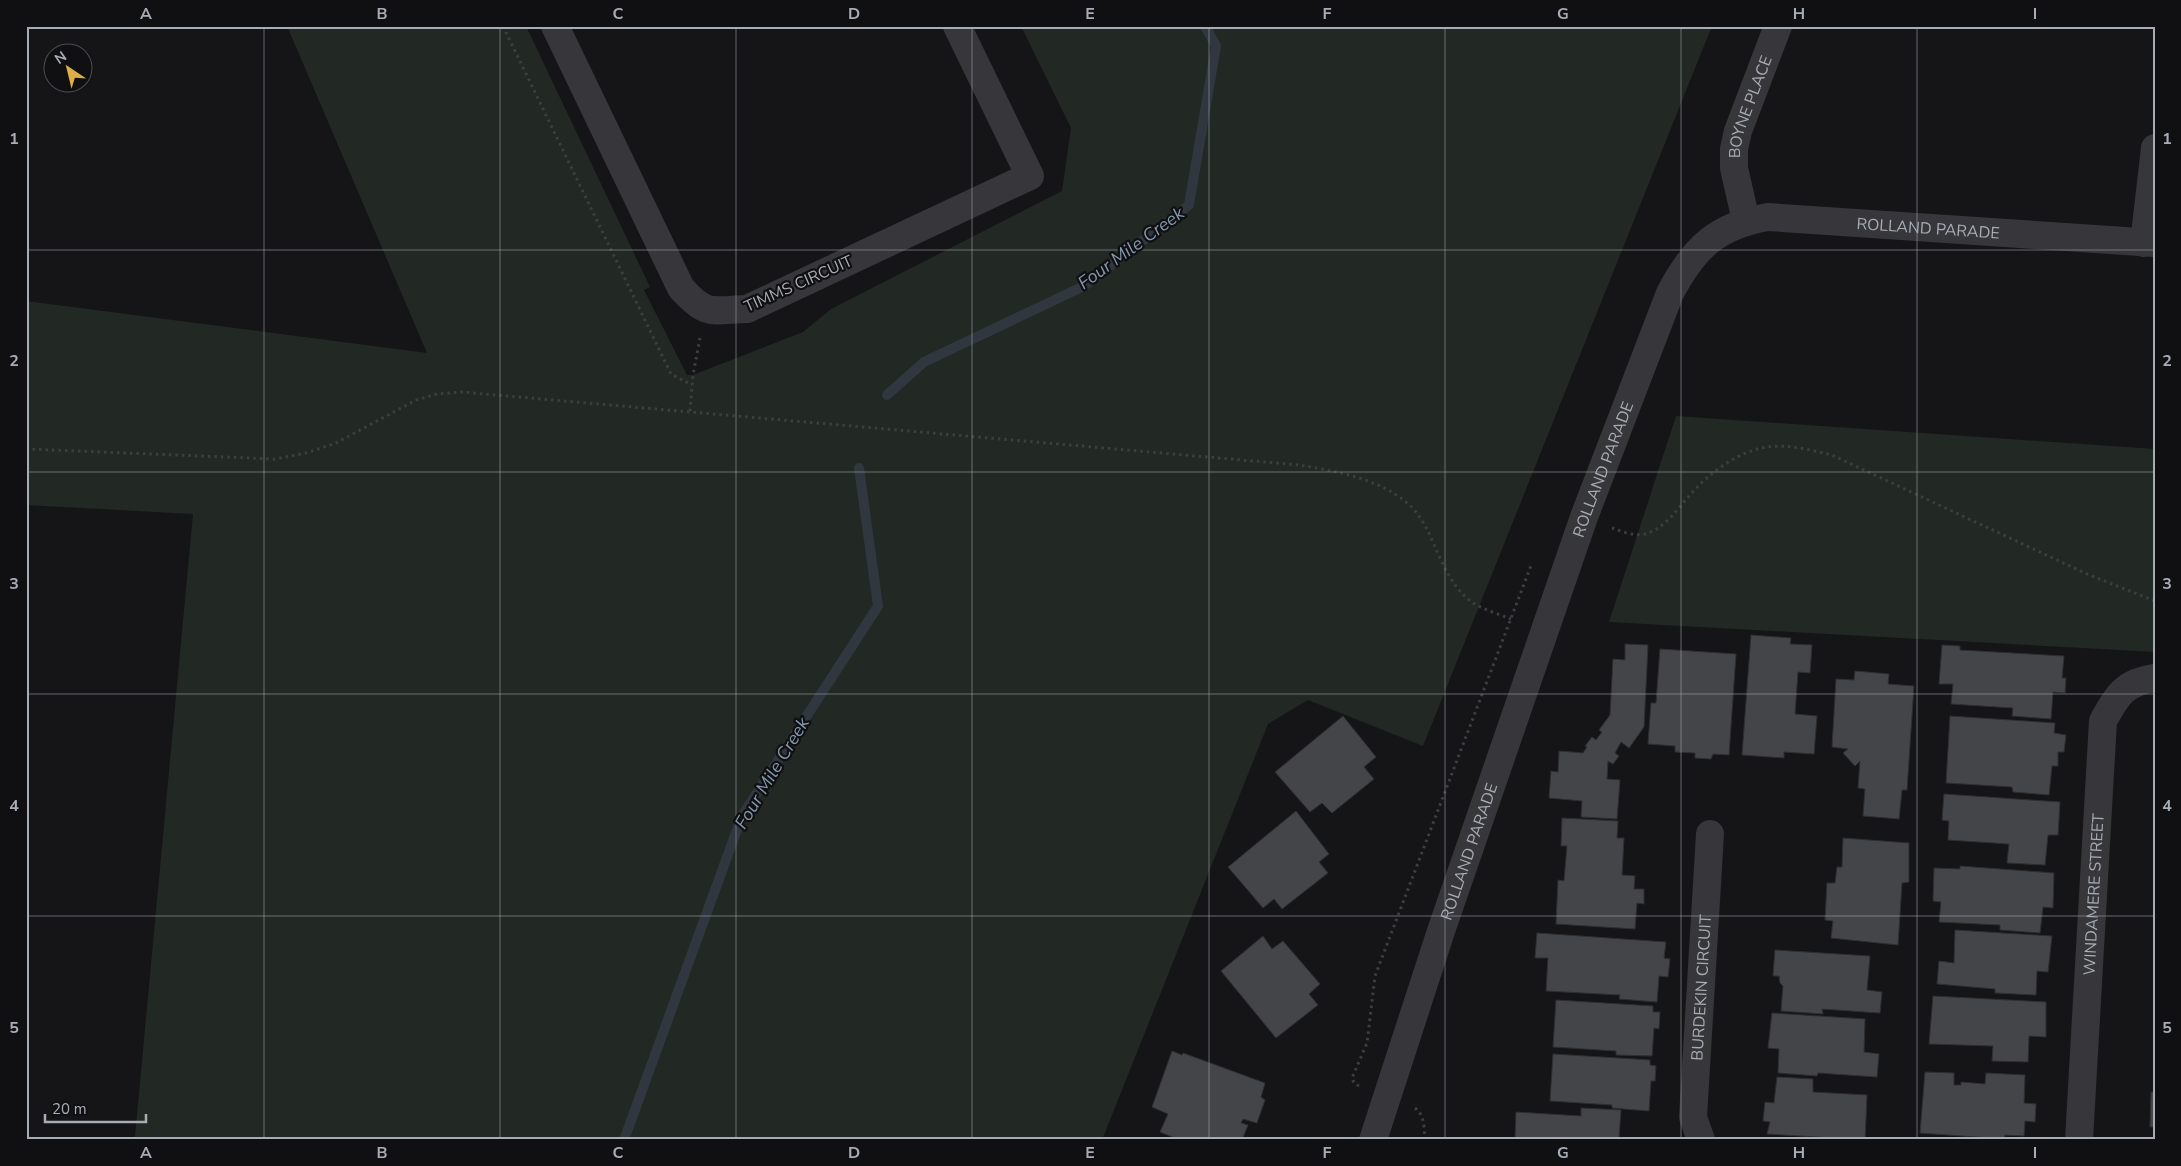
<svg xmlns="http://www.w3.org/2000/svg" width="2181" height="1166" viewBox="0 0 2181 1166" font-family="'Nunito Sans',sans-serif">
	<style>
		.green { fill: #222823 }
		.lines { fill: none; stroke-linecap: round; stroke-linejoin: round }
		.stream { stroke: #30373e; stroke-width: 10 }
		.building { fill: #444549; stroke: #2f2f32 }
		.path { stroke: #3d3e42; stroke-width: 3; stroke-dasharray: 2.5 4; stroke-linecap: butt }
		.minor { stroke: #37373b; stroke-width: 28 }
		.grid { fill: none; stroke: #a8acb5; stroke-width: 1; stroke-opacity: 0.55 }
		.labels { text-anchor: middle; stroke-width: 4.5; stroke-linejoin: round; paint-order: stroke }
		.street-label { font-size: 16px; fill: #a8acb5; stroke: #101012 }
		.water-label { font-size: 18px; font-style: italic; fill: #8398ad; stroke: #101012 }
		.neatline { fill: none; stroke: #a8acb5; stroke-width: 2 }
		.grid-label { font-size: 16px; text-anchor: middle; font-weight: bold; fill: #a8acb5 }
	</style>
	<rect width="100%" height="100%" fill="#151517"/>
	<!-- green -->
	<g class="green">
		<path d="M287,26H526L650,287L644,290L687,375H693L803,332L831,309L1062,191L1071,128L1021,26H1712L1423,746L1308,700L1268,724L1102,1140H133L135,1136L193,514L26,505V301L427,353Z"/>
		<path d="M1676,416L2155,449V652L1609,622Z"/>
	</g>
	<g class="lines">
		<!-- stream -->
		<g class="stream">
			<path d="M887,395L924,362L1084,286L1189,205L1216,46L1205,26"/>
			<path d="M624,1140L742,816L878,606L859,468"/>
		</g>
	</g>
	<!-- building -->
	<g class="building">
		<path d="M1751,635L1791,638L1790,644L1812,645L1810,673L1798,672L1795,714L1817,716L1814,754L1784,752V758L1742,755Z"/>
		<path d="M1625,644L1648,645L1644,727L1629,748L1621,742L1615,753L1619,756L1613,764L1608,761L1607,779L1620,780L1617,819L1581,817L1582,801L1549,798L1551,771L1558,772L1559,751L1583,753L1587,747L1585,746L1592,737L1596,740L1602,732L1599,730L1610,715L1613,659L1625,660Z"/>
		<path d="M1942,645L1960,646V650L2064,656L2062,678H2066L2065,693L2053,692L2051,719L2012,716L2013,708L1951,704L1953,684H1939Z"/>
		<path d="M1660,649L1736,654L1729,755L1713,754L1711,759L1695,758V753L1675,752V746L1648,744L1651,703H1656Z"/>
		<path d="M1855,671L1889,674L1888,684L1914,686L1907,790H1902L1899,819L1863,816L1865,789L1858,788L1860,761L1855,766L1843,753L1848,749L1832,747L1836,679L1854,680Z"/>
		<path d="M1343,716L1376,757L1364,767L1374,779L1332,813L1322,803L1310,812L1275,772Z"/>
		<path d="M1950,716L2055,723L2054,733L2066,735L2064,752H2058V766H2052L2049,795L2013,792L2012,787L1946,783Z"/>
		<path d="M1944,794L2060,802L2058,835H2048L2045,865L2007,863L2009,844L1948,840L1949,821L1942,820Z"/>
		<path d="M1296,811L1329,854L1319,862L1328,873L1282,909L1274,899L1263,908L1228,867Z"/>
		<path d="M1562,818L1618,821L1617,838H1624L1622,875L1635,876L1634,889H1644V904L1637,903L1635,929L1556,924L1558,880L1564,881L1567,846H1561Z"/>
		<path d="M1843,838L1909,843V882L1902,883L1898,945L1831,938L1833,921L1825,920L1827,883H1835L1837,867H1842Z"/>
		<path d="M1960,866L2054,873L2053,908L2043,907L2040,933L2000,930V925L1939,922L1941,902L1933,901L1934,868L1960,869Z"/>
		<path d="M1955,930L2052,936L2048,972L2037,971L2036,995L1995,993V989L1937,984L1939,961L1954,963Z"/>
		<path d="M1537,933L1666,942L1664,958L1670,959L1668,977L1659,976L1657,1002L1619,999L1620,995L1546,991L1548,958H1535Z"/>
		<path d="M1263,936L1272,949L1283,941L1320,984L1309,994L1318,1005L1276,1038L1221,971Z"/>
		<path d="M1775,950L1870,956L1867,990L1882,992L1880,1013L1822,1009L1823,1014L1781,1011L1783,986L1780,983L1779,976H1773Z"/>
		<path d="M1933,996L2046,1002V1037L2029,1036L2028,1062L1992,1061L1993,1046L1929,1044Z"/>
		<path d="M1556,1000L1653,1006V1012H1660L1659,1029L1654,1028L1652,1056L1616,1055V1051L1553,1047Z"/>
		<path d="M1772,1013L1865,1019L1864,1052L1879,1054L1877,1077L1818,1073L1817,1076L1778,1073L1779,1049L1768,1048Z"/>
		<path d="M1172,1051L1182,1055L1183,1053L1265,1083L1261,1097L1265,1100L1257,1123L1243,1119L1241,1123L1248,1125L1242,1140H1180L1160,1132L1168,1114L1152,1107Z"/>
		<path d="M1553,1054L1650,1060V1065L1656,1066L1655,1081H1651L1649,1111L1612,1108V1105L1550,1101Z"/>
		<path d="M1925,1072L1954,1073V1085H1961V1082L1985,1084L1986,1073L2025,1075L2024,1103L2036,1104L2035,1122L2025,1121L2024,1136L2005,1135L2004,1139L1920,1133Z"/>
		<path d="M1777,1077L1813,1079V1092L1867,1095L1865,1140L1767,1134L1770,1122L1763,1121L1765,1102L1774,1103Z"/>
		<path d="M2151,1092H2155V1127H2150Z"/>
		<path d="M1581,1108L1621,1110L1619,1138L1633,1140H1515L1516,1112L1581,1116Z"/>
	</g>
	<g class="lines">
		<!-- path -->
		<g class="path">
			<path d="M503,26L671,374L692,385"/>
			<path d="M690,411L693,375L700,338"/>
			<path d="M26,449L275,459L306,453L336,443L416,400L437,394L461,392L1299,465C1335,471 1377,478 1406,502C1437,527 1436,576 1473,603C1484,610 1499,614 1511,619"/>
			<path d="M1612,528C1622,531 1634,537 1645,534C1664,529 1676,511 1688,497C1707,475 1737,451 1767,447C1788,444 1811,450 1832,455L2087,574L2155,601"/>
			<path d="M1359,1086L1354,1083L1352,1078L1367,1043L1375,976L1532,563"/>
			<path d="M1415,1108C1425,1115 1424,1129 1425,1140"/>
		</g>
		<!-- minor -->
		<g class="minor">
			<path d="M555,26L681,288C707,317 711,310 747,309L1030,176L957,26"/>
			<path id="s1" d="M1746,221L1734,168V149L1738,131L1778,26"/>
			<path d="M2144,243L2155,148"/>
			<path id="s2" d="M1373,1140L1441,931L1584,517L1670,293C1694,248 1716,226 1768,217L2155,243"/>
			<path id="s3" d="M1701,1140L1693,1117L1710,834"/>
			<path id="s4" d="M2079,1140L2103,721C2117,696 2124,682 2155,678"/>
		</g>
	</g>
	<!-- grid -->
	<path class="grid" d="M264,26V1140M500,26V1140M736,26V1140M972,26V1140M1209,26V1140M1445,26V1140M1681,26V1140M1917,26V1140M26,250H2155M26,472H2155M26,694H2155M26,916H2155"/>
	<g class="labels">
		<!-- street labels -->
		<g class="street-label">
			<text dy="6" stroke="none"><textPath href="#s1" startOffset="118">BOYNE PLACE</textPath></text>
			<text dy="6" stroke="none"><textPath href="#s2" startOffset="1188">ROLLAND PARADE</textPath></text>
			<text transform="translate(798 283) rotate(-24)" y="6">TIMMS CIRCUIT</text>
			<text dy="6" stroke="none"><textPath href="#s2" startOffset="709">ROLLAND PARADE</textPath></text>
			<text dy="6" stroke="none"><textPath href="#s2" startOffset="304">ROLLAND PARADE</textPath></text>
			<text dy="6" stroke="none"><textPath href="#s4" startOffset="246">WINDAMERE STREET</textPath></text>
			<text dy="6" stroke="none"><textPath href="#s3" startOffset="154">BURDEKIN CIRCUIT</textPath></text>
		</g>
		<!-- water labels -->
		<g class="water-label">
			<text transform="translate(1131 248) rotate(-36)" y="6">Four Mile Creek</text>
			<text transform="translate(772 773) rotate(-59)" y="6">Four Mile Creek</text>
		</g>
	</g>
	<!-- border -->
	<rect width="2181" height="1166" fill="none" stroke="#101012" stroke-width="55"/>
	<!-- north arrow -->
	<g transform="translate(68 68) rotate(325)"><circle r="24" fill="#101012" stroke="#4d4e53"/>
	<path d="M0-4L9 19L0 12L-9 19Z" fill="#deaf46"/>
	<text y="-8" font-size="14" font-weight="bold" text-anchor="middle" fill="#a8acb5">N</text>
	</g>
	<!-- scale -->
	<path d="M45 1114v8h101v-8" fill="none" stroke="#a8acb5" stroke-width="2.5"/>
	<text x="52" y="1114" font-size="15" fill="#a8acb5" stroke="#101012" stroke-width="4" paint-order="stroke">20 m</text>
	<rect x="28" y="28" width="2126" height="1110" class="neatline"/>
	<g class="grid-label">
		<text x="146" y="19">A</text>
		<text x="382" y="19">B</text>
		<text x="618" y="19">C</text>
		<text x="854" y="19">D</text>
		<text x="1090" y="19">E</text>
		<text x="1327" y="19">F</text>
		<text x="1563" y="19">G</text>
		<text x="1799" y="19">H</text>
		<text x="2035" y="19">I</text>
		<text x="14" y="144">1</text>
		<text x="2167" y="144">1</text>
		<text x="14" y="366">2</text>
		<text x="2167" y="366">2</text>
		<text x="14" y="589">3</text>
		<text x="2167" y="589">3</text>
		<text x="14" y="811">4</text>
		<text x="2167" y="811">4</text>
		<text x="14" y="1033">5</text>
		<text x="2167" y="1033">5</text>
		<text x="146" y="1158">A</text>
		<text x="382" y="1158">B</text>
		<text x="618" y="1158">C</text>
		<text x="854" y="1158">D</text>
		<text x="1090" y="1158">E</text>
		<text x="1327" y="1158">F</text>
		<text x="1563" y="1158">G</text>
		<text x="1799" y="1158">H</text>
		<text x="2035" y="1158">I</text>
	</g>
</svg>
